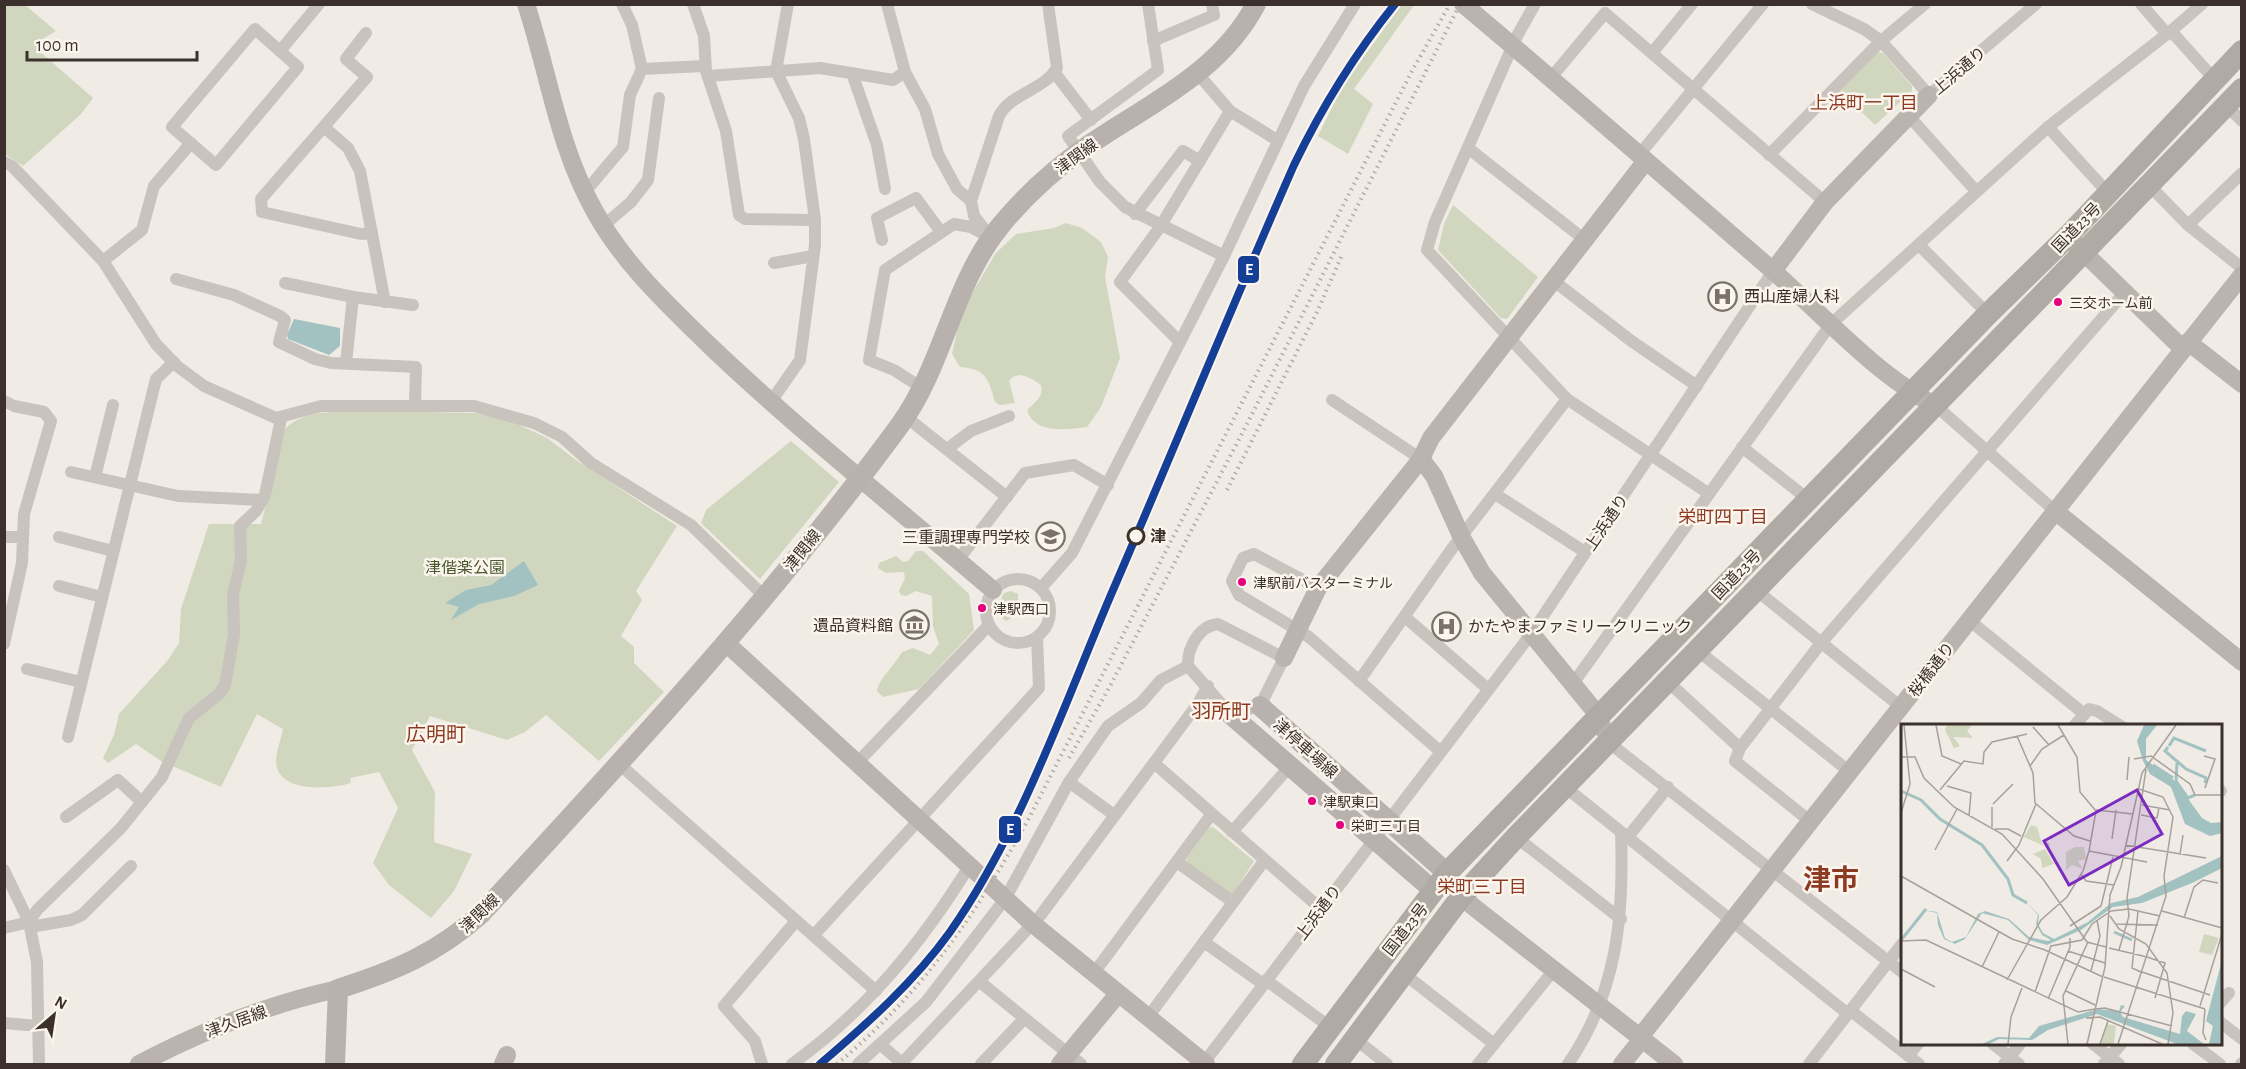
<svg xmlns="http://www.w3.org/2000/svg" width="2246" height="1069" viewBox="0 0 2246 1069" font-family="'Alegreya Sans','Noto Sans JP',sans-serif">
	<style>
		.green { fill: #d1d6bf }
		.water { fill: #a1c2c1 }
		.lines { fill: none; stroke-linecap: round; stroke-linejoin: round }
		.street { stroke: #c9c3be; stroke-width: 12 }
		.secondary { stroke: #bab3ae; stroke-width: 18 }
		.primary { stroke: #b8b1ad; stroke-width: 20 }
		.highway { stroke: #afaaa4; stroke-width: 22 }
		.rail { stroke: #b1aca8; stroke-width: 4; stroke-dasharray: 1.5 4.5; stroke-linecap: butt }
		.rail-1-casing { stroke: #fbf5ee; stroke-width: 12 }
		.rail-1 { stroke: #153f97; stroke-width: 8 }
		.bus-dot { fill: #e5007d; stroke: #fbf5ee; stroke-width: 2 }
		.stop-dot { fill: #fbf5ee; stroke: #3b302b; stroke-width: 3 }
		.labels { text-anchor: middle; stroke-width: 5; stroke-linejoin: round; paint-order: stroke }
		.bus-label { font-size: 14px; fill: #3b302b; stroke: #fbf5ee; text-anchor: start }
		.street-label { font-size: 16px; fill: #3b302b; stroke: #fbf5ee }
		.poi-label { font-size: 16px; fill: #3b302b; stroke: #fbf5ee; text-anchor: start }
		.stop-label { font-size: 16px; font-weight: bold; fill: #3b302b; stroke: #fbf5ee; text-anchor: start }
		.park-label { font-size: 16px; fill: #4a5a2e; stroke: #fbf5ee }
		.neighbourhood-label { font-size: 18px; fill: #8c3b22; stroke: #fbf5ee }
		.quarter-label { font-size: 20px; fill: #8c3b22; stroke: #fbf5ee }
		.town-label { font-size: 28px; font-weight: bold; fill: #8c3b22; stroke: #fbf5ee }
		.inset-river { fill: none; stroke: #a1c2c1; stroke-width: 3 }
		.inset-road { fill: none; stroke: #a8a09b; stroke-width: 1.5 }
		.view { fill: #7b2cbf; fill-opacity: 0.15; stroke: #7b2cbf; stroke-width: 3 }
		.inset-edge { fill: none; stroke: #3b302b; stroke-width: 3 }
		.line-badge { stroke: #fbf5ee; stroke-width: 2 }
		.badge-label { font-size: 16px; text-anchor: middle; font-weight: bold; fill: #fff }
	</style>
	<rect width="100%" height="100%" fill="#f0ebe5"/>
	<!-- green -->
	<g class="green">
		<path d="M1402,4L1414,5L1354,89L1373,104L1348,154L1318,136L1342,87Z"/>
		<path d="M4,5H25L56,31L39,41L38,50L93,98L81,114L23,166L5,154Z"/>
		<path d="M1878,52L1883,53L1912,86V91L1875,125L1840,91Z"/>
		<path d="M1453,205L1538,277L1507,319L1501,318L1438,250L1444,224Z"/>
		<path d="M1066,223L1082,228L1101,242L1108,257L1105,277L1120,358L1101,407L1087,427C1067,430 1034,434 1027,410C1035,402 1044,397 1041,385C1032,379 1017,369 1009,381L1015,403L1000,405L995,402C988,379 987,369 960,367L952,354L961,313L995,254L1016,234L1054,228Z"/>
		<path d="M377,411L474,413L509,420L547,438L576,460L677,526L636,591L642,600L621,636L634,647V663L664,692L599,761L546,715L525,732L507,740L430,716L412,750L435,792L434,842L472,854L454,891L431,918L389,885L373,863L398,808L379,772L350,778L351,783C331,789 278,794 276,762C276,752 281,739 283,729L257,714L221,787L161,761L136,744L108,763L103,758L114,735L119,714L168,660L179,643L181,609L209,524H261L285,429C305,407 349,412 377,411Z"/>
		<path d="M791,441L839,482L760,579L701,523L706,510Z"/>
		<path d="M916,551H923L969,594L974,630L919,689L883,697L877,691C879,678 896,664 902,652L913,648L930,655L939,644L933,626L932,596L916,591L906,596L901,595L899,591L905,578L904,572L886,573L878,568L879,563L896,556L903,562L908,561Z"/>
		<path d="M1011,591L1018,594V601L1013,617L1006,621L998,615V604L1004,593Z"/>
		<path d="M1213,827L1254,861L1233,894H1228L1187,865L1186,859L1209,828Z"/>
	</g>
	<!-- water -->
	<g class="water">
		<path d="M294,319L340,328V346L329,355L288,339L287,335Z"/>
		<path d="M524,561L538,585L514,596L479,604L451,620L459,607L445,603L466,590L491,585Z"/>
	</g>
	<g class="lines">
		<!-- street -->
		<g class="street">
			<path d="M622,4L632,25L642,69"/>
			<path d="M693,4L704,36L706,71L726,131L739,215L745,219L815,220"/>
			<path d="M887,4L905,72L925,109L938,154L957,189L971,201"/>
			<path d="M1148,4L1158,70L1068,136L1100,182L1125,207L1224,256"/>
			<path d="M1535,4L1517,36L1435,222L1427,250L1567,399L1708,493"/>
			<path d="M1812,4L1864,29L1881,41L1929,95L2036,4"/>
			<path d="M2141,4L2167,34L2171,31L2215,80"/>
			<path d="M255,29L298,67L216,165L172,127Z"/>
			<path d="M2171,31L2202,4"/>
			<path d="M366,33L346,59L367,77L261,199L262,212L361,234L372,233"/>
			<path d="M1153,41L1214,15L1212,4"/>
			<path d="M280,51L319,4"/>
			<path d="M1652,53L1692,4"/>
			<path d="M1054,72L1091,120"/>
			<path d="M852,73L877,145L885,189"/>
			<path d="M1198,74L1230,111L1277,140"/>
			<path d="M708,76L820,68L893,80L905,72"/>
			<path d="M1550,79L1605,13L1825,202"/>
			<path d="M2226,105L2242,121"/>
			<path d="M1908,115L1976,191"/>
			<path d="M324,127L348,148L360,171L385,302"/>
			<path d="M2048,127L2108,193"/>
			<path d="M1468,148L1585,240"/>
			<path d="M1644,149L1763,4"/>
			<path d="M1769,155L1881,41L1925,4"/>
			<path d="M4,162L12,166L103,261L156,344L177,366L204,386L276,418L321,406H474L534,423L562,437L591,463L691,525L764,596"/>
			<path d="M2149,185L2188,225L2242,268"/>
			<path d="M585,192L623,147L630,95L642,69L704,66"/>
			<path d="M1135,214L1183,151L1200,161"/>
			<path d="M2188,225L2242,173"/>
			<path d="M603,226L631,202L648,180L659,98"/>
			<path d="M988,234L974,216L971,201L999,116C1011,93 1044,90 1057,68L1048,4"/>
			<path d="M882,240L877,218L916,198L941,232"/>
			<path d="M1919,245L1988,314"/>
			<path d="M103,261L142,230L154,186L191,143"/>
			<path d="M774,263L813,256"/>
			<path d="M176,279L234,295L280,316L285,320L279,342L315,359L331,363L416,367L415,405"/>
			<path d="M1554,281L1630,340L1697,386"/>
			<path d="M285,283L353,297L413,305"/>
			<path d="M1180,342L1120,282L1160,227L1230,111"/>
			<path d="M346,363L353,297"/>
			<path d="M922,388L894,370L869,360L885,270L954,224L971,227L991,238"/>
			<path d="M1332,400L1421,459"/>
			<path d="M4,401L14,406L44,412L51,421L24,514L22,563L4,644"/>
			<path d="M770,403L800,360L815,245V220L804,139L799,118L776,71L788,4"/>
			<path d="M1935,405L2055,511"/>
			<path d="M906,417L1007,497"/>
			<path d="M1742,447L1809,500"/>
			<path d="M947,449L971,431L1009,416"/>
			<path d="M71,472L178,496L262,500"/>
			<path d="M95,477L113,405"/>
			<path d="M1495,494L1585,552"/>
			<path d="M4,537H23"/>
			<path d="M59,537L113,551"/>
			<path d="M958,560L1025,473L1074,465L1108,485"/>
			<circle cx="1018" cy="611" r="32"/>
			<path d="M59,586L102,597"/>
			<path d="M1041,588L1072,553L1224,256L1304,86L1355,4"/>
			<path d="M1318,588L1254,554L1243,558L1232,581L1239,595L1309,637L1441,752"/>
			<path d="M1756,590L1901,707"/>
			<path d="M1405,617L1488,689"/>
			<path d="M1969,620L2083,713"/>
			<path d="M1218,624L1284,658L1260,706L1230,714L1188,666C1187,648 1199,626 1218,624Z"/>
			<path d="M1697,650L1850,772"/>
			<path d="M27,669L81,682"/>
			<path d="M1359,681L1451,550L1567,399"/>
			<path d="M1667,681L1740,748"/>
			<path d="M1572,685L1831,324L2048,127L2167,34"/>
			<path d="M2074,726L2089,709L2097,711L2121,726"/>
			<path d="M68,737L156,379L174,362"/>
			<path d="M1608,742L1902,972"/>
			<path d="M618,763L876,991"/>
			<path d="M857,763L989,625"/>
			<path d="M1154,763L1320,908"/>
			<path d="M1069,782L1114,815"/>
			<path d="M1565,787L1848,1014"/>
			<path d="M2220,790L2221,791"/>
			<path d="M66,817L118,780L142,802"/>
			<path d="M1811,822L1735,761L1740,748L1821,643L2124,293"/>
			<path d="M1232,832L1290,766"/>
			<path d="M1516,837L1621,919"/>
			<path d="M1627,838L1668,787"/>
			<path d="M1177,862L1233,902"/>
			<path d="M4,870L29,922L37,962L39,1064"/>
			<path d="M30,927L71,920L82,915L131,866"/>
			<path d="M4,928L29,922L37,910L121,828L162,777L189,718L220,693L225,685L234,635L233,594L241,561L240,526L256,511L265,495L281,419"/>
			<path d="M814,935L1039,688L1037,637"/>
			<path d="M1204,942L1263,984"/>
			<path d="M1094,973L1211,815"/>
			<path d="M1403,973L1494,1044"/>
			<path d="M1266,980L1330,1027"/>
			<path d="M980,982L1081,1064"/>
			<path d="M2220,1003L2229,993"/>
			<path d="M1851,1011L1919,1064"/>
			<path d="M1148,1017L1264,861"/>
			<path d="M2220,1022L2242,1039"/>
			<path d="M4,1023L38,1026"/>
			<path d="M1355,1039L1387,1064"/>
			<path d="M1993,1044L2019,1064"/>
			<path d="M2093,1044L2119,1064"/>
			<path d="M2193,1044L2220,1064"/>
			<path d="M881,1045L903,1064"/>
			<path d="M1908,1056L1918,1044"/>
			<path d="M762,1064L755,1041L724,1006L796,921"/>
			<path d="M792,1064C867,1010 921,944 970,865"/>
			<path d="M858,1064L926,1002L1005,899L1069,782L1108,726L1141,703L1161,680L1188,666"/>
			<path d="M901,1064L1040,916L1197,705L1208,686"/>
			<path d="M981,1064L1024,1019"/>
			<path d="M1203,1064L1531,634L1773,271"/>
			<path d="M1478,1064L1553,971"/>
			<path d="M1568,1064C1617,993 1624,917 1621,833"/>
			<path d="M1809,1064L1902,944"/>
			<path d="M2004,1064L2020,1044"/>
			<path d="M2104,1064L2121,1044"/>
			<path d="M2241,1064L2242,1063"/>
		</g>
		<!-- secondary -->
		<g class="secondary">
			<path d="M526,4C549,74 558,146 594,210C622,262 666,303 708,344C799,431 897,508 993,590"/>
			<path d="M1463,4C1567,91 1669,181 1771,269C1821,313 1876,375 1935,405"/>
			<path d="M2075,244L2183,349"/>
			<path d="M1773,271L1825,202L1929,95"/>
			<path d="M2188,342L2242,384"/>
			<path d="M1421,459L1434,476L1462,538L1482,573L1598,715L1603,729"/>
			<path d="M2055,511L2242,662"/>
			<path d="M726,643L1033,924L1206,1064"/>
			<path d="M1284,658L1318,588L1421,459L1431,438L1645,162"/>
			<path d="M1447,873L1461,897L1674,1064"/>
			<path d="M139,1064C202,1031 268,1004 338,989"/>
			<path d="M503,1064L507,1055"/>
			<path d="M1060,1064L1118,994"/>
			<path d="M1622,1064L1642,1039L1644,1032L2242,275"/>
		</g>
		<!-- primary -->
		<g class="primary">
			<path d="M1260,706L1447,873"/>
			<path d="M1230,714L1434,891"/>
			<path d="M335,1064L338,989C394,971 436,954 481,914C626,757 773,598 900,425C944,364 953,283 1001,225C1026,195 1054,169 1086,147C1147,105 1220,73 1256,4"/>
		</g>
		<!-- highway -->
		<g class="highway">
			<path d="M1303,1064L1447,873L1988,314L2068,236L2242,51"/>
			<path d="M1336,1064L1461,897L1516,837L2242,89"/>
		</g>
		<!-- rail -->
		<g class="rail">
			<path d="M1227,490L1317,312L1342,255"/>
			<path d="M1069,758L1109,688L1246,426L1460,4"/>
			<path d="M837,1064C923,992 974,917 1028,820L1412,71L1450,4"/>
		</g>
		<defs>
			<path id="rail-1" d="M820,1064C867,1024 914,982 950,932C1021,831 1062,710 1110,597C1172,454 1231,308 1294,165C1322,107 1354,55 1395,4"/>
		</defs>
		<!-- rail-1 casing -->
		<use href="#rail-1" class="rail-1-casing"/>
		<!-- rail-1 -->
		<use href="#rail-1" class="rail-1"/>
	</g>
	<!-- icons -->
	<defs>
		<symbol id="hospital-ring" viewBox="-11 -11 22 22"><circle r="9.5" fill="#fbf5ee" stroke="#7a716c" stroke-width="1.5"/><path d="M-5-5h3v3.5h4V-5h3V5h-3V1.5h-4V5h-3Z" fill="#7a716c"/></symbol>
		<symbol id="university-ring" viewBox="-11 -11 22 22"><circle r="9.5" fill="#fbf5ee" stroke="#7a716c" stroke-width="1.5"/><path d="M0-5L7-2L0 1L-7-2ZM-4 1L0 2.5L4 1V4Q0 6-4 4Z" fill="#7a716c"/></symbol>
		<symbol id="museum-ring" viewBox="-11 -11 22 22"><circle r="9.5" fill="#fbf5ee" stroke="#7a716c" stroke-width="1.5"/><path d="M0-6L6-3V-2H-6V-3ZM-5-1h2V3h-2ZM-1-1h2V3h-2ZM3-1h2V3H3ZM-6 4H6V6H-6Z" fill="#7a716c"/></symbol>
	</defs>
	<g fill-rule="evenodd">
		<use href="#hospital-ring" x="1706" y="280" width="33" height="33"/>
		<use href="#university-ring" x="1034" y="520" width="33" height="33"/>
		<use href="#museum-ring" x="898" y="608" width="33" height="33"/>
		<use href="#hospital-ring" x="1430" y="610" width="33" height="33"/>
	</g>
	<!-- markers -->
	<g class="bus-dot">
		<circle cx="2058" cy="302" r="5"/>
		<circle cx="1242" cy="582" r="5"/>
		<circle cx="982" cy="608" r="5"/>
		<circle cx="1312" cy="801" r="5"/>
		<circle cx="1340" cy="825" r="5"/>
	</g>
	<circle class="stop-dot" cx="1136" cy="536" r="8"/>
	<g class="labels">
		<!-- bus labels -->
		<g class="bus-label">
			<text x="2069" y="308">三交ホーム前</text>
			<text x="1253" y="588">津駅前バスターミナル</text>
			<text x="993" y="614">津駅西口</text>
			<text x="1323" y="807">津駅東口</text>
			<text x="1351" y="831">栄町三丁目</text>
		</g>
		<!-- street labels -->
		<g class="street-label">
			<text transform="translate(1959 70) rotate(-40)" y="6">上浜通り</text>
			<text transform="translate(1076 156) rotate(-36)" y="6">津関線</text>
			<text transform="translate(2076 227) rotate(-46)" y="6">国道23号</text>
			<text transform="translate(1606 522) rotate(-56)" y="6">上浜通り</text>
			<text transform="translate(802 550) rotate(-51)" y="6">津関線</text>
			<text transform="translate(1736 574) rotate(-46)" y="6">国道23号</text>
			<text transform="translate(1931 669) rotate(-52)" y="6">桜橋通り</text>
			<text transform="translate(1306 748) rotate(42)" y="6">津停車場線</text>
			<text transform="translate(1318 912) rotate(-53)" y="6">上浜通り</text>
			<text transform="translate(479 913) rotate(-44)" y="6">津関線</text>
			<text transform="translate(1405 929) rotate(-52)" y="6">国道23号</text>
			<text transform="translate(236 1021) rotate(-20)" y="6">津久居線</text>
		</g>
		<!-- poi labels -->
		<g class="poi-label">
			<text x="1744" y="302">西山産婦人科</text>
			<text x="1030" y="543" text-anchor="end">三重調理専門学校</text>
			<text x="893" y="631" text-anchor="end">遺品資料館</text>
			<text x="1468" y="632">かたやまファミリークリニック</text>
		</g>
		<!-- stop labels -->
		<g class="stop-label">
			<text x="1150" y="542">津</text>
		</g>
		<!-- park labels -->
		<g class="park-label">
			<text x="465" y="573">津偕楽公園</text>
		</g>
		<!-- neighbourhood labels -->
		<g class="neighbourhood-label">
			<text x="1864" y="109">上浜町一丁目</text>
			<text x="1723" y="523">栄町四丁目</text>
			<text x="1482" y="893">栄町三丁目</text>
		</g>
		<!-- quarter labels -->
		<g class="quarter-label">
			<text x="1221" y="718">羽所町</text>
			<text x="436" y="741">広明町</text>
		</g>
		<!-- town labels -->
		<g class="town-label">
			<text x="1831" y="889">津市</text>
		</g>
	</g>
	<!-- overview -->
	<g transform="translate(1901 724)">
		<rect width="321" height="321" fill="#f0ebe5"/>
		<path d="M46,1H71L66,7L72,14L52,13L59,22L53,24L44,6ZM130,101L136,103L141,120L144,122L143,117L149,119L148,124L123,113L120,117ZM174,123H183L185,135L177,137L182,145L171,141L165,146V128ZM144,125L153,140L141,144L140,135L132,130ZM303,210L318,214L311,231L298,228ZM206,300L215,302L213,320H199Z" fill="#d1d6bf"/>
		<path d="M243,1H256L245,15V36L274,57L301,94L310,99L321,98V109L309,112L284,100L270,63L249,50L242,37L236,17ZM321,132V144L291,159L241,179L212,183L180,206L146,221L128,216L107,196L81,189L64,215L54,220L43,215L37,201L36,189L22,186L36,188L44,214L51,218L65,213L77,190L84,187L108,195L128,213L147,217L150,216L141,211L135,200L137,191L123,176L138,191L137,200L142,209L153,215L187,198L210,179L237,173ZM321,236V320H308L312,302L305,297ZM220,281L224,282L219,288L222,293L279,310L281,292L285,287L295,290L286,307L303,320H276L196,290L147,306L131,316L98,315L88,320H81L96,313L128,314L138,302L197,285L218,287Z" fill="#a1c2c1"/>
		<path class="inset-river" d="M268,22L273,14L305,27M267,23L264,27L285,45L305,54L304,59M276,39L275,57L287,74L294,71M252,41L272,54M0,67L20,76L39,95L81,121L107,155L112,171L126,179M213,208L231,216M1,215L25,185"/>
		<path class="inset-road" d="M35,1L41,32L60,40M132,3L148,21M116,12L132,49L134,79L173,112L189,117M303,32L314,35L304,64M0,33H14L23,54L53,83L101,110L142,155L186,218L205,223M233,35L250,32L289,60L294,71H321M129,42L141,25L163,11M226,56L228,33M46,62L70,69L68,92M39,66L63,37L82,40L83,28L91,18L126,10M92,80L112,60M241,81L269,86M195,86L232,90M0,89L9,60L3,1M240,91L256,94L258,84M91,103V83M94,105H107L120,112M211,115L215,86M224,121L305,134M34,126L56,85M188,127L246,138M279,130L282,111M106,137L118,121L135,80M180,150L185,157L213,161M0,152L111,215L144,226L202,253M200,182L212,133M237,187L231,244L240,248M261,187L321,204M209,192L218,205L245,220L266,249L272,289L267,320M283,194L293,163L302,156L317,159M214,200L257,201M169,202L200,182M0,217L25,216L177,288L194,285M208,224L246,233M218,226L228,192L226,174L245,45M167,227L204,239M246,233L264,239L254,274M81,243L98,208M0,245L34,263M190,247L199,212L196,196M241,248L309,271M203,253L304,285M106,256L140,196L166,173L182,147L188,127L195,87L179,68L176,33L157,1M165,267L194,281M134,268L150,222L181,216L191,200L210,187L228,185L259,192M147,275L169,223V214M299,282L321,210M194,285L204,284L271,302M304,285L302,309L305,316M185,294L199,293L261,320M107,320L110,293L121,264M167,320L162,272L187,218M186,320L204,243L209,171L220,143L241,49L275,1M199,320L207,297M217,320L265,172L263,152L272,93L262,73L238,65"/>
		<path class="view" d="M236,66L261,110L168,161L143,117Z"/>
		<rect width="321" height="321" class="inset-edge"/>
	</g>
	<g class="line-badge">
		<rect x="1237" y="255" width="23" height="29" rx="6" fill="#153f97"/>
		<rect x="998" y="815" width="24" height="29" rx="6" fill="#153f97"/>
	</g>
	<g class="badge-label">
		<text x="1249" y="275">E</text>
		<text x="1010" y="835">E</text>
	</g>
	<!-- border -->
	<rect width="2246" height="1069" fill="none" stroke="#3b302b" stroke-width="12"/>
	<!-- north arrow -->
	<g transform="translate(54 1015) rotate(29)" stroke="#fbf5ee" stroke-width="4.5" paint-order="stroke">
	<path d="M0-4.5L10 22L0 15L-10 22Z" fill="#3b302b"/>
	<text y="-9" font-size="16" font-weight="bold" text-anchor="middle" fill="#3b302b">N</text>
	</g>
	<!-- scale -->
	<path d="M27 51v9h170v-9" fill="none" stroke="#3b302b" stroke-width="3"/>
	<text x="36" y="51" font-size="18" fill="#3b302b" stroke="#fbf5ee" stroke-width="4.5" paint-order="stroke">100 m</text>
</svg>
